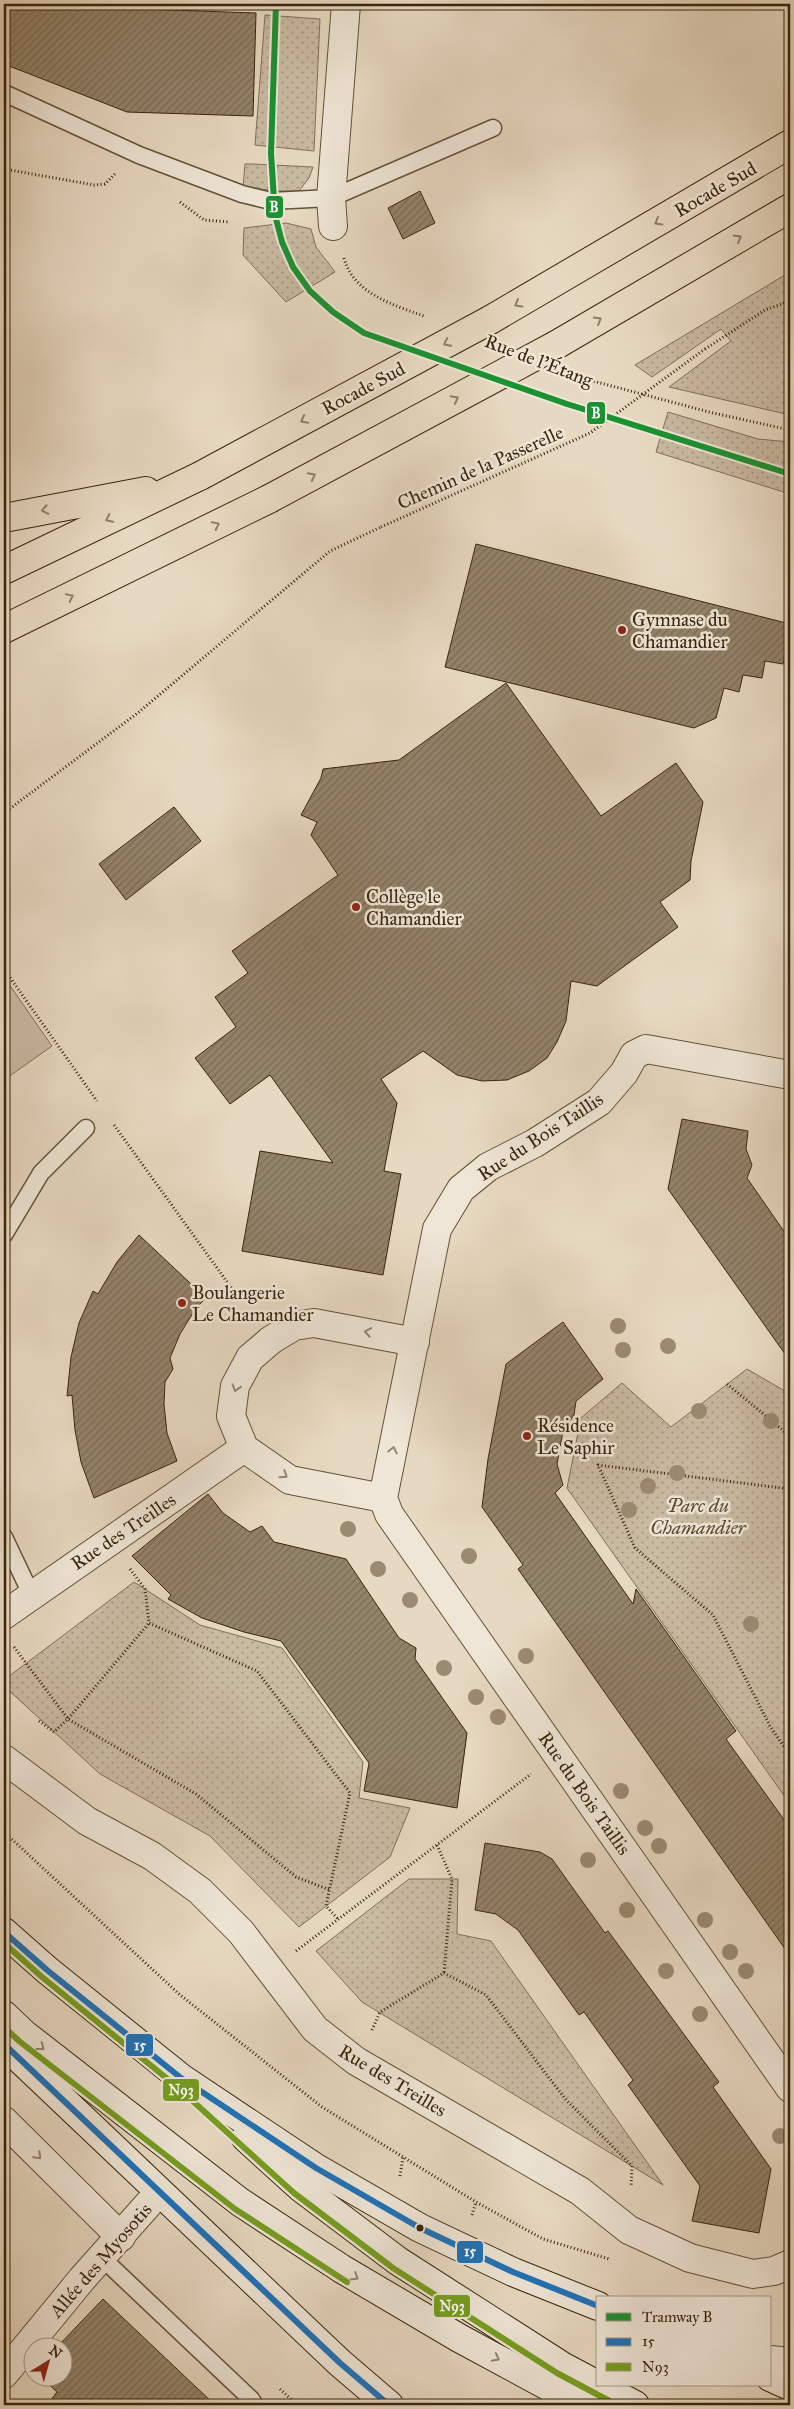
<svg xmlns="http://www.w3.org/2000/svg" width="794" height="2409" viewBox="0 0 794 2409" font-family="'IM FELL Great Primer',serif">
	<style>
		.grass { fill: url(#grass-dots); stroke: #807056 }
		.garden { fill: #c9baa2; stroke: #807056 }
		.building { fill: url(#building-hatch); stroke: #38250b }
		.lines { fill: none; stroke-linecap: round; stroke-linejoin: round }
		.lane-casing { stroke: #645238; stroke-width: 19 }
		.street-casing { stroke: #645238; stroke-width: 30 }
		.secondary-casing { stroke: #38250b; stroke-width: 30 }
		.highway-casing { stroke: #38250b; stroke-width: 30 }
		.path { stroke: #38250b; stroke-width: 3; stroke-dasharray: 1 2.5; stroke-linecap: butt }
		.lane { stroke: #efe6d7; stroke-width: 16 }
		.street { stroke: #efe6d7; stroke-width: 28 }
		.secondary { stroke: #efe6d7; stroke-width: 28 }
		.highway { stroke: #e7d9c1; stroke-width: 28 }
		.highway-bridge-casing { stroke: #38250b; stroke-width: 30; stroke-linecap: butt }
		.path-bridge { stroke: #38250b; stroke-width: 3; stroke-dasharray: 1 2.5; stroke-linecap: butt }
		.highway-bridge { stroke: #e7d9c1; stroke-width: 28 }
		.bus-1-casing { stroke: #efe6d7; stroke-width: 10 }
		.bus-2-casing { stroke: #efe6d7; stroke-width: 10 }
		.bus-1 { stroke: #1f72b9; stroke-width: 6 }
		.bus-2 { stroke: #769e20; stroke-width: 6 }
		.tram-1-casing { stroke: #efe6d7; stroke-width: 10 }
		.tram-1 { stroke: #1b9232; stroke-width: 6 }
		.tree { fill: #9b8a72 }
		.oneway { stroke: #907f66 }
		.oneway2 { stroke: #948671 }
		.poi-dot { fill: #8f2418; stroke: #efe6d7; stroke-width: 2 }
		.bus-dot { fill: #38250b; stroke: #efe6d7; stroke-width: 2 }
		.labels { text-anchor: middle; stroke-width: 5; stroke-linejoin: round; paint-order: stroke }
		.street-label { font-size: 19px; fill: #38250b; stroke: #efe6d7 }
		.poi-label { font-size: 19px; fill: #38250b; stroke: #efe6d7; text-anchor: start }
		.park-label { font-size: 19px; font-style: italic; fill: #5c4a31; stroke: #efe6d7 }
		.line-badge { stroke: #efe6d7; stroke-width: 2 }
		.badge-label { font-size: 14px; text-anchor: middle; font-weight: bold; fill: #fff }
	</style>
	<defs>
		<pattern id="grass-dots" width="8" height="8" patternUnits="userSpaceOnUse" patternTransform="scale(1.25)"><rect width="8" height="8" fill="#c9baa2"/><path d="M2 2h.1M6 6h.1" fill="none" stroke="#a49782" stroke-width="1.8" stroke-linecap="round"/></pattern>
		<pattern id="building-hatch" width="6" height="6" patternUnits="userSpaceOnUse" patternTransform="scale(1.25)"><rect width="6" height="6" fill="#93836a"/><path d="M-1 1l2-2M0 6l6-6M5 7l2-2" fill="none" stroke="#796b55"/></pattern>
	</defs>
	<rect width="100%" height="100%" fill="#e7d9c1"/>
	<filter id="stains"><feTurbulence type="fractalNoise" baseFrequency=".004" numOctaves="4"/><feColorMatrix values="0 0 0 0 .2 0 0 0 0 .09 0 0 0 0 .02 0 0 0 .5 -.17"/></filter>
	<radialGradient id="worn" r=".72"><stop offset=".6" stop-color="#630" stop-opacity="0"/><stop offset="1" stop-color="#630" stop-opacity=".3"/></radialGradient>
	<!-- grass -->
	<g class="grass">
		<path d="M265,15L320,19L314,151L255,145Z"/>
		<path d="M245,164H253L313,167L309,178L299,191H276L243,187Z"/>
		<path d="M286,223L311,229L316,247L335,272L286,302L243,255L244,228Z"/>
		<path d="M790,272V415L669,387L731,341L721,329L652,377L635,365Z"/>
		<path d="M668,412L758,439L790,442V494L656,452Z"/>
		<path d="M747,1369L790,1394V1804L567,1488L581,1418L622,1383L671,1427Z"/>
		<path d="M134,1582L200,1625L282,1648L363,1762L359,1798L410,1808L390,1857L299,1927L210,1836L100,1774L4,1686V1680Z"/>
		<path d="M409,1879H458L457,1934L491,1941L663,2185L362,2002L316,1951Z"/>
	</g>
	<!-- garden -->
	<path class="garden" d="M4,977L52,1046L4,1080Z"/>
	<!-- building -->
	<g class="building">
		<path d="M5,4L256,13L253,116L127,112L4,64Z"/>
		<path d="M420,191L435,223L403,239L388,208Z"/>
		<path d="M476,544L790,624V634L783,664L765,661L762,678L743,675L739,692L724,688L716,718L694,728L445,667Z"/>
		<path d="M506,683L601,816L676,763L703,802L691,861L690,880L660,902L678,927L597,986L571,981L566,1021L557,1042L547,1058L529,1071L507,1080L482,1081L457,1075L423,1051L381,1079L397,1103L384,1171L401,1174L383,1275L242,1251L260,1151L333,1163L270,1075L230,1104L195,1058L236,1027L215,997L248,973L232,951L338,875L311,835L317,822L301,815L321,778L323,769L399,760Z"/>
		<path d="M174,807L201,841L126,900L99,864Z"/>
		<path d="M682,1119L748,1131L746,1149L752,1165L747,1178L790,1240V1361L668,1189Z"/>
		<path d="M139,1235L206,1298L196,1308L180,1334L170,1358L173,1369L165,1382L164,1404L167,1433L177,1461L94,1498L81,1462L75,1430L72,1395L67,1396L71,1357L79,1323L93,1291L98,1294L117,1262Z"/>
		<path d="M563,1322L603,1379L576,1401L574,1415L563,1431L557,1464L563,1485L555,1493L633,1604L636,1589L682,1654L736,1731L726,1739L790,1828V1956L518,1569L523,1565L482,1507L488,1459L506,1364Z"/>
		<path d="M208,1494L223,1513L250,1532L262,1526L274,1542L346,1559L399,1638L416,1648L415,1659L467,1733L457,1808L364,1791L369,1763L281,1641L244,1632L202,1618L168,1599L171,1595L132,1556Z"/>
		<path d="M485,1843L540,1852L552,1859L605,1933L608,1931L719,2082L713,2087L771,2169L759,2233L692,2221L700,2186L628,2085L633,2080L584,2012L579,2015L518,1930L496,1914L475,1910Z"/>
		<path d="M103,2299L215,2405H47L57,2392L40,2376H62V2346H58Z"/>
	</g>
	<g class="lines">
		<defs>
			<g id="lane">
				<path d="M4,93L139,155L242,194L271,201L331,198L493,128"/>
				<path d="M4,1235L41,1173L86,1128"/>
				<path d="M4,1537L31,1594"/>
				<path d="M101,2257L251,2399L255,2405"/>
			</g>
			<g id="street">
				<path d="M333,226L331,198L346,4"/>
				<path d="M790,1075L646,1049L634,1055L624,1073L599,1102L535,1143L488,1167L461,1189L437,1229L383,1498L389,1514L790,2088"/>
				<path d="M383,1498L290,1480L244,1448L231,1416L235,1386L250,1358L271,1340L294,1326L314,1323L415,1342"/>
				<path d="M4,1615L244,1448"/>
				<path d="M4,1759L87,1821L152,1856L200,1891L241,1932L315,2029L356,2061L580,2191L629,2230L690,2258L753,2274L774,2271L790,2264"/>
				<path d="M4,2121L121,2237"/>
				<path d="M770,2360L790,2362"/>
				<path d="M4,2374L82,2279L159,2192"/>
			</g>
			<g id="secondary">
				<path d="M4,1932L47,1970L181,2078L316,2168L420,2228L513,2272L598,2306"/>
				<path d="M4,2015L24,2034L240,2202L342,2269L459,2338L583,2405"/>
				<path d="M4,2044L340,2363L389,2405"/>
				<path d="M246,2138L300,2187L398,2261L562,2366L635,2405"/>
				<path d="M770,2377L790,2386"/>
			</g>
			<g id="highway">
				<path d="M490,320L790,144"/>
				<path d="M556,345L790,208"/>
				<path d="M4,518L146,491"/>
				<path d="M4,570L200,476"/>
				<path d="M4,629L269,499"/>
			</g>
		</defs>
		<!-- lane casing -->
		<use href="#lane" class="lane-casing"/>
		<!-- street casing -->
		<use href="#street" class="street-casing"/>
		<!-- secondary casing -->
		<use href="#secondary" class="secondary-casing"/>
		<!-- highway casing -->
		<use href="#highway" class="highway-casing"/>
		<!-- path -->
		<g class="path">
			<path d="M4,169L94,185L105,184L115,174"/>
			<path d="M180,202L204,220L230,222"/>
			<path d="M344,258C353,293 393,305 424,316"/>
			<path d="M705,349L765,310L790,301"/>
			<path d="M574,374L593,381L713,413L790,430"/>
			<path d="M4,813L139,712L330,551L381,527"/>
			<path d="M4,969L97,1101"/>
			<path d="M114,1125L238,1297"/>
			<path d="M727,1384L790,1436"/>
			<path d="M790,1489L598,1465L635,1548L713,1615L770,1726L790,1756"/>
			<path d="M130,1569L145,1589L149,1623L257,1671L350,1793L326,1906L338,1919"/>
			<path d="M14,1647L68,1719L196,1794L296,1877L330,1890"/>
			<path d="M39,1721L54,1732L68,1719L149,1623"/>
			<path d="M4,1832L179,1994L322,2107L476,2202L543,2239L609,2259"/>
			<path d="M437,1845L452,1879L444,1973"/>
			<path d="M296,1951L531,1774"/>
			<path d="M372,2030L380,2012L444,1973L486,1995L566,2100L632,2166L631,2187"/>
			<path d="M400,2176L403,2157"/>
			<path d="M472,2215L476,2202"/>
			<path d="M280,2389L297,2405"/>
		</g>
		<!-- lane -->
		<use href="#lane" class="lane"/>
		<!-- street -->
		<use href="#street" class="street"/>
		<!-- secondary -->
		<use href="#secondary" class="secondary"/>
		<!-- highway -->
		<use href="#highway" class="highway"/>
		<defs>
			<g id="highway-bridge">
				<path d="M200,476L490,320"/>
				<path d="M269,499L556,345"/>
			</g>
		</defs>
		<!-- highway-bridge casing -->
		<use href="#highway-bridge" class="highway-bridge-casing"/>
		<!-- path-bridge -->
		<path class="path-bridge" d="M381,527L590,433L705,349"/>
		<!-- highway-bridge -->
		<use href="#highway-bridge" class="highway-bridge"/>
		<defs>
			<g id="bus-1">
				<path d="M4,1932L47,1970L181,2078L316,2168L420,2228L513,2272L598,2306"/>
				<path d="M4,2044L340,2363L389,2405"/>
			</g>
			<g id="bus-2">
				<path d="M4,1943L42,1977L175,2085L294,2193L393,2268L557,2373L617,2405"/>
				<path d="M4,2027L19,2041L235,2209L347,2282"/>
			</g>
		</defs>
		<!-- bus-1 casing -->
		<use href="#bus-1" class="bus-1-casing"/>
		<!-- bus-2 casing -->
		<use href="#bus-2" class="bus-2-casing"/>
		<!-- bus-1 -->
		<use href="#bus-1" class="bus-1"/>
		<!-- bus-2 -->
		<use href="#bus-2" class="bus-2"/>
		<defs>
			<path id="tram-1" d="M276,4L271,153L275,215L282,242L293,267L310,291L333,312L364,333L567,404L790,474"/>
		</defs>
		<!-- tram-1 casing -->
		<use href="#tram-1" class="tram-1-casing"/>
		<!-- tram-1 -->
		<use href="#tram-1" class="tram-1"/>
	</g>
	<!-- trees -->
	<g class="tree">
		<circle cx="618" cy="1326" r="8"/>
		<circle cx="668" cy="1346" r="8"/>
		<circle cx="623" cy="1350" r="8"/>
		<circle cx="699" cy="1411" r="8"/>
		<circle cx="771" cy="1421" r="8"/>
		<circle cx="677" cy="1473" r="8"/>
		<circle cx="648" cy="1486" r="8"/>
		<circle cx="629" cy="1510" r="8"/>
		<circle cx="348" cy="1529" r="8"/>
		<circle cx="469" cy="1556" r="8"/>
		<circle cx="378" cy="1569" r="8"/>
		<circle cx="410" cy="1600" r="8"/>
		<circle cx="751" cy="1624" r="8"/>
		<circle cx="526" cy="1656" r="8"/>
		<circle cx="444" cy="1668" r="8"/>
		<circle cx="476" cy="1697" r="8"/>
		<circle cx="498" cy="1717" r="8"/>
		<circle cx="621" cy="1791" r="8"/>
		<circle cx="645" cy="1828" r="8"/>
		<circle cx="659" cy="1846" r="8"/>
		<circle cx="588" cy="1860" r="8"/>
		<circle cx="627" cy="1910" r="8"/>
		<circle cx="705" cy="1920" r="8"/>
		<circle cx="730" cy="1952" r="8"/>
		<circle cx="666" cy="1971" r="8"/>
		<circle cx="746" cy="1971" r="8"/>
		<circle cx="700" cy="2014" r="8"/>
		<circle cx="780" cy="2136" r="8"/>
	</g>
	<!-- one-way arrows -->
	<defs><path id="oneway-chevron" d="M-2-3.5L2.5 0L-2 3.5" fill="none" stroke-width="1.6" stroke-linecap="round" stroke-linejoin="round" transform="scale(1.25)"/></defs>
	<g class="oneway">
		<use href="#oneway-chevron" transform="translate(658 222) rotate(150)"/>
		<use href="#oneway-chevron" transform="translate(738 238) rotate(-30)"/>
		<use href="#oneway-chevron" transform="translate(518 304) rotate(150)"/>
		<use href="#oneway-chevron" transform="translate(598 320) rotate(-30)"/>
		<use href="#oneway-chevron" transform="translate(447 343) rotate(152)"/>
		<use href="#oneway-chevron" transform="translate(455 399) rotate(-28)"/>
		<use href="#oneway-chevron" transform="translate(304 420) rotate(152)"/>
		<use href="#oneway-chevron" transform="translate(312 476) rotate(-28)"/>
		<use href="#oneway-chevron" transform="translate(45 510) rotate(169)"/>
		<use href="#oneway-chevron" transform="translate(109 519) rotate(154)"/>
		<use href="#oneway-chevron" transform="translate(216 525) rotate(-26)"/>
		<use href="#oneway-chevron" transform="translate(70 597) rotate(-26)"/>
	</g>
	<g class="oneway2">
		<use href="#oneway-chevron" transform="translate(368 1332) rotate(-170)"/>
		<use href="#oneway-chevron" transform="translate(236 1388) rotate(107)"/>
		<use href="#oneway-chevron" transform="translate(393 1450) rotate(-78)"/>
		<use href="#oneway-chevron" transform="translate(284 1475) rotate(33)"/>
		<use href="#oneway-chevron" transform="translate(41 2047) rotate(38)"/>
		<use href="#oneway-chevron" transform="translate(38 2156) rotate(45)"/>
		<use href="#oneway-chevron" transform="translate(355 2277) rotate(31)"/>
		<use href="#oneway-chevron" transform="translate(496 2358) rotate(28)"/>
	</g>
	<!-- markers -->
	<g class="poi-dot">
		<circle cx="622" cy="630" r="5"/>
		<circle cx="356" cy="907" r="5"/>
		<circle cx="182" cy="1303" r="5"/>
		<circle cx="527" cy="1436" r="5"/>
	</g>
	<circle class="bus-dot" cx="420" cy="2228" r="4.5"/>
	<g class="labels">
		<!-- street labels -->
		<g class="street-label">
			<text transform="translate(715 189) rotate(-30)" y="7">Rocade Sud</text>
			<text transform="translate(539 360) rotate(21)" y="7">Rue de l'Étang</text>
			<text transform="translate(363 388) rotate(-28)" y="7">Rocade Sud</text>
			<text transform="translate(480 467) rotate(-24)" y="7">Chemin de la Passerelle</text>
			<text transform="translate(540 1136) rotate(-33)" y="7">Rue du Bois Taillis</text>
			<text transform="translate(123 1531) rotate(-34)" y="7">Rue des Treilles</text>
			<text transform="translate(585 1793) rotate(55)" y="7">Rue du Bois Taillis</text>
			<text transform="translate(393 2080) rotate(31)" y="7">Rue des Treilles</text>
			<text transform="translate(100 2260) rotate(-49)" y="7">Allée des Myosotis</text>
		</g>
		<!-- poi labels -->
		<g class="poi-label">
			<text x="632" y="626">Gymnase du<tspan x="632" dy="22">Chamandier</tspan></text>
			<text x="366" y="903">Collège le<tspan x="366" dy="22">Chamandier</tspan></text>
			<text x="192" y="1299">Boulangerie<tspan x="192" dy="22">Le Chamandier</tspan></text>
			<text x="537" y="1432">Résidence<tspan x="537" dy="22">Le Saphir</tspan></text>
		</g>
		<!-- park labels -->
		<g class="park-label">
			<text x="698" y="1512">Parc du<tspan x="698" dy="22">Chamandier</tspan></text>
		</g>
	</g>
	<g class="line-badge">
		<rect x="265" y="195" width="19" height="24" rx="5" fill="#1b9232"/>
		<rect x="586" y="401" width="20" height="24" rx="5" fill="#1b9232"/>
		<rect x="125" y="2033" width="29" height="24" rx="5" fill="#1f72b9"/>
		<rect x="162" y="2078" width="38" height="24" rx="5" fill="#769e20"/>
		<rect x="456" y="2240" width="28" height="24" rx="5" fill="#1f72b9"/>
		<rect x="433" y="2294" width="38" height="24" rx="5" fill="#769e20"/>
	</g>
	<g class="badge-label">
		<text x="274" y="212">B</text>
		<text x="596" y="418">B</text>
		<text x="140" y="2050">15</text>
		<text x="181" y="2095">N93</text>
		<text x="470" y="2256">15</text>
		<text x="452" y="2311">N93</text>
	</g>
	<!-- margin -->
	<rect width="794" height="2409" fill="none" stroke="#e7d9c1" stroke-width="20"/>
	<rect x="5" y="5" width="784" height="2399" fill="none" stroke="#38250b" stroke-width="2.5"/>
	<rect x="10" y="10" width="774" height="2389" fill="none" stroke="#38250b"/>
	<!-- legend -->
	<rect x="596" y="2296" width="175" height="90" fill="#efe6d7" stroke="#a69985"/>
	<rect x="606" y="2313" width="25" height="8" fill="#1b9232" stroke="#a69985"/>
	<text x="642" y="2322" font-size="15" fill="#38250b">Tramway B</text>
	<rect x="606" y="2338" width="25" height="8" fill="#1f72b9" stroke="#a69985"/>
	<text x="642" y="2346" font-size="15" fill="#38250b">15</text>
	<rect x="606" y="2363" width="25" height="8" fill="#769e20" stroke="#a69985"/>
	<text x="642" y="2372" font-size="15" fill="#38250b">N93</text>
	<!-- north arrow -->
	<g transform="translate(48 2362) rotate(37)"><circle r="24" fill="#efe6d7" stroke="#a69985"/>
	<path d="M0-4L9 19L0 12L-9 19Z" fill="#8f2418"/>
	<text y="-8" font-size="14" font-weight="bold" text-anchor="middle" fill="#38250b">N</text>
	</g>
	<rect width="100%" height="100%" filter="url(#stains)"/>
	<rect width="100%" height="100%" fill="url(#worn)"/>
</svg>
